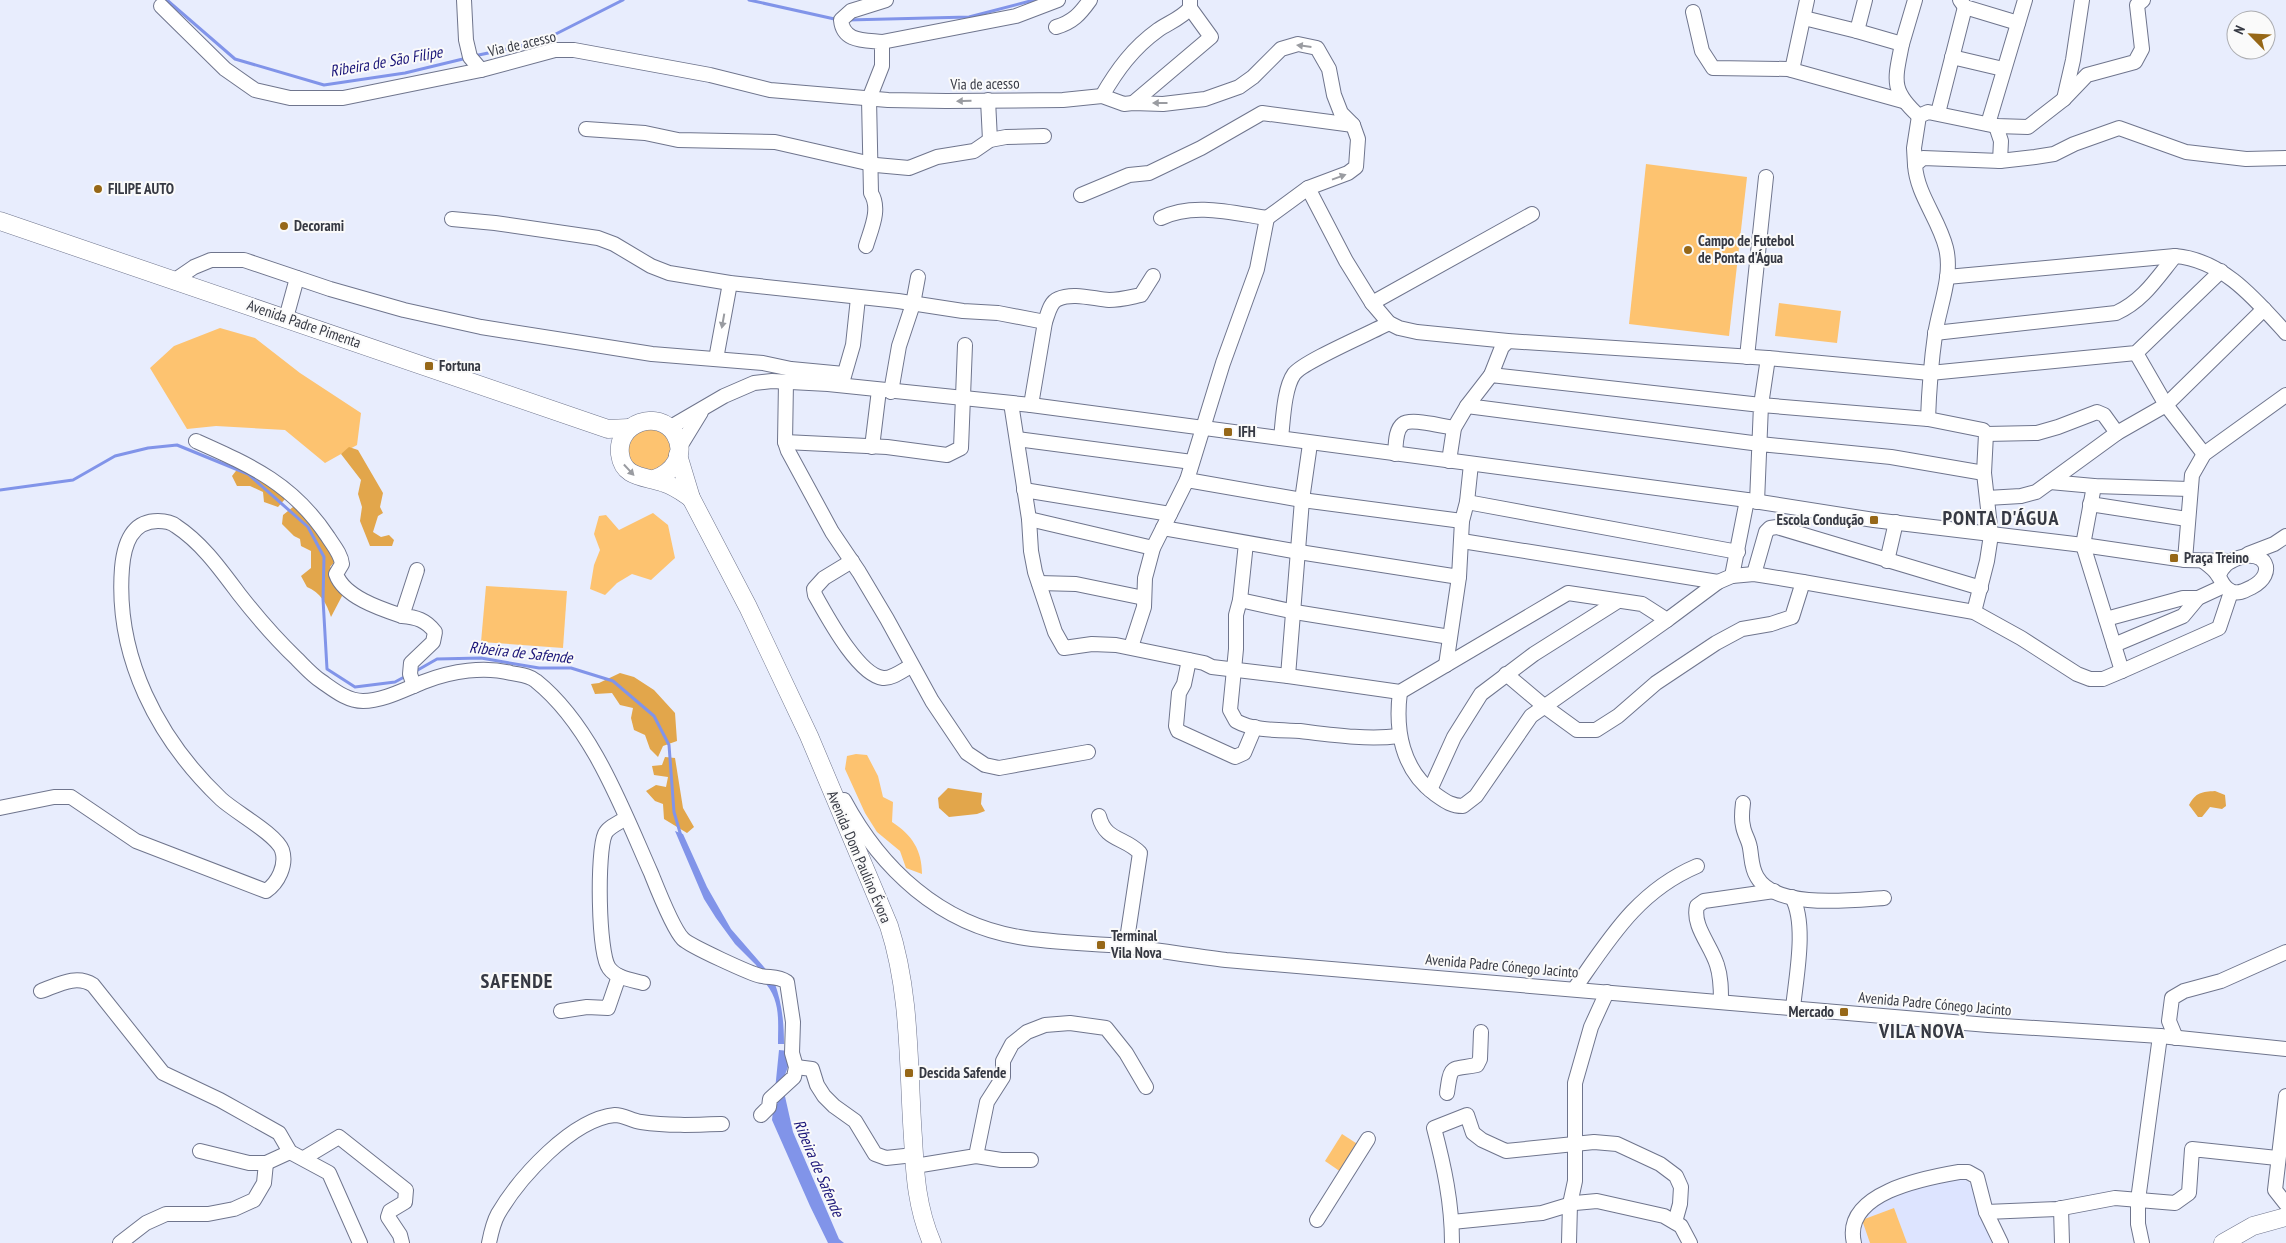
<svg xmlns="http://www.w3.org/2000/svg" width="2286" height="1243" viewBox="0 0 2286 1243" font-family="'PT Sans Narrow',sans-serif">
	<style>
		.built { fill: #dde4ff }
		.green { fill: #fdc370 }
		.forest { fill: #e2a64b }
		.water { fill: #8194e9 }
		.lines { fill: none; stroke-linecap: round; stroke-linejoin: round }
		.stream { stroke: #8194e9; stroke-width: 3 }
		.minor-casing { stroke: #6f758d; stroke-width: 16 }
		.major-casing { stroke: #6f758d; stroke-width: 19 }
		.minor { stroke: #fff; stroke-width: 14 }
		.major { stroke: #fff; stroke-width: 18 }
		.oneway { fill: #9a9ca1 }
		.poi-dot { fill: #966717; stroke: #fafafa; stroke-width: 2 }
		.labels { text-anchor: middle; stroke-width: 4; stroke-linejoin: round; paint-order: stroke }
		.street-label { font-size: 15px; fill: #363943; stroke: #fafafa }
		.poi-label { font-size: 15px; font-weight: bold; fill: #363943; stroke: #fafafa; text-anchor: start }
		.water-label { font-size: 16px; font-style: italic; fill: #1b1679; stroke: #fafafa }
		.district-label { font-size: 20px; font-weight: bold; letter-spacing: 1px; fill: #363943; stroke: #fafafa }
	</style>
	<rect width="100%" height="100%" fill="#e8edfd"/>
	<!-- built -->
	<path class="built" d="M1959,1175L1972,1185L1993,1243H1859L1855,1230L1866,1212L1896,1193Z"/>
	<!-- green -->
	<g class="green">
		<path d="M1646,164L1747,177L1729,336L1629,324Z"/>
		<path d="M1779,303L1841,311L1837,343L1775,336Z"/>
		<path d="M220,328L255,338L300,373L361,413L357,445L325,463L285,430L216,426L187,429L150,368L174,346Z"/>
		<path d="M654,427L668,434L673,456L653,473L633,465C620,443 633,431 654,427Z"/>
		<path d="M653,513L668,525L675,558L651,580L632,574L617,583L605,595L590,589L594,565L600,550L594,534L599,516L606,515L619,530Z"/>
		<path d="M486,586L567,591L563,648L481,642Z"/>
		<path d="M856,754L867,755L878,776L883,797L893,802L892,822C912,835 922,850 922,874L906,868L900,851L877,832L865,813L845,769L847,756Z"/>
		<path d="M1342,1134L1359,1145L1341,1172L1325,1161Z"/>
		<path d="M1894,1208L1907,1243H1870L1862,1220Z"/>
	</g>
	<!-- forest -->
	<g class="forest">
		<path d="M349,447L358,450L383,493L380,507L383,513L378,516L373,532L381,537L389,535L394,540L392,546H370L360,521L362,507L358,494L361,480L341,454Z"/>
		<path d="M239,467L283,487L285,499L278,507L264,502L263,492L250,486H237L232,476Z"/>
		<path d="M298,503L336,560L330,567L338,573L344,585L342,596L331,617C327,604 320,592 307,587L301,576L311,568V551L301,546L300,539L294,536L282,524L283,515Z"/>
		<path d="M620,673L634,677L654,690L675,713L677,741L663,746L658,757L650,749L645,735L634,730L631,718L633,708L620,705L612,693L595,694L591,684L599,683Z"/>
		<path d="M665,757L675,758L683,808L694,827L687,833L664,819L663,804L655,801L646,791L656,785L666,787L668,777L654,775L652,766L662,765Z"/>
		<path d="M948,788L982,793L981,804L985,811L977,814L949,817L939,808L938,798Z"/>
		<path d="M2215,791L2225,795L2226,806L2222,809L2210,807L2202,817H2198L2189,805C2196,792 2202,792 2215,791Z"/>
	</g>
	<!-- water -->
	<g class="water">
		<path d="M675,831L683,834L707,887L731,929L770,974L762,975L756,965L735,944L716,918L704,899Z"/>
		<path d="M762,979L774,981C782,1003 784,1022 784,1044H778C778,1017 781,1000 762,979Z"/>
		<path d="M779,1050L789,1051V1064L782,1083L793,1132L839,1239L844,1243H828L810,1206L772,1120Z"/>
	</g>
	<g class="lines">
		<!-- stream -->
		<g class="stream">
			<path d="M167,0L235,59L324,85L405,73L467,58"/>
			<path d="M749,0L839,20"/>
			<path d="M847,20L969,17L1034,0"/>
			<path d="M474,56L540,42L623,0"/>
			<path d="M0,490L73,480L115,456L148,448L177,445L248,474L308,527L324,557L323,599L327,669L355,687L395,682L406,676"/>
			<path d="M416,671L437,659L481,658L539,668H571L613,681L654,716L669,745L674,812L681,836"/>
		</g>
		<defs>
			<g id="minor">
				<path d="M464,0L466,40L470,57L481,70L555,50H574L710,75L770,90L888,100L946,101L1063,100L1102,96L1124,104L1133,103L1163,104L1205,99L1239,87L1253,77L1281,49L1298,44L1317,48L1329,69L1334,95L1341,113L1353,125L1358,139L1356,167L1348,173L1308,188L1267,218"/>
				<path d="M1865,0L1857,31L1902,44C1895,80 1890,90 1919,116"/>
				<path d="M1960,0L1965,7L2018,23"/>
				<path d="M161,6L225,69L255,90L290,98H343L481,70"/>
				<path d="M1693,12L1702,51L1713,68L1788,69L1903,101"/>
				<path d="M1804,18L1857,31"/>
				<path d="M1056,27C1073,22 1080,14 1090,0"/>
				<path d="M882,42L1016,16L1058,0"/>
				<path d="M1902,44L1915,0"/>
				<path d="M1952,57L2003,69"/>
				<path d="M1792,70L1807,0"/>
				<path d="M1102,96C1117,70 1133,48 1158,30C1168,23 1182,18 1190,8V1"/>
				<path d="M2064,99L2073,60L2082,0"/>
				<path d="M988,100L990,140"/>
				<path d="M1133,103L1211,37L1190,8"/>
				<path d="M1938,113L1965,7"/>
				<path d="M1988,124L2025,0"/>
				<path d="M1996,126L2001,141L2000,161"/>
				<path d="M586,129L645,133L678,140L775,142L876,165L909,168L937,157L974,151L990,140L1006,137L1044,136"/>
				<path d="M1915,165L1914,148L1919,116L1928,112L1996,126L2028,127L2064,99L2087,75L2135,62L2142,49L2137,5L2143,0"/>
				<path d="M1308,188L1346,261L1372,303L1389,323L1399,328L1417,332L1508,341L1768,358L1930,373L2136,353L2221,271"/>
				<path d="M1081,195L1129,175L1149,173L1201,148L1262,113L1353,125"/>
				<path d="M1161,218C1193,202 1233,213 1267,218"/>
				<path d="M452,219L495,223L598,238L614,244L651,266L669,273L730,283L898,301L963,311L998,313L1045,322"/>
				<path d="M866,246C871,229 881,209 871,193L869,99L882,66V42C864,40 843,42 841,20L851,11L886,0"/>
				<path d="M1947,277L2175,256C2223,260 2255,299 2286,333"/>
				<path d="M175,280L194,267L211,260H244L330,289L404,310L481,327L652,354L763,363L791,369L844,374"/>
				<path d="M1372,303L1532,214"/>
				<path d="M286,318L297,278"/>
				<path d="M1935,333L2116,313C2143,301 2157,278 2175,256"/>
				<path d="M2136,353L2166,405L2204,454"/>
				<path d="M1747,357L1766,177"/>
				<path d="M1768,358L1761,405L1928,419L1983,430L1986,434L1984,473L1991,535L1987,561L1974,612"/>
				<path d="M716,359L730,283"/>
				<path d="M1491,375L1502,347L1508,341"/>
				<path d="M786,382L785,442L788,451L832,532L859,572L887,619L932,701L967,753L985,765L999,768L1088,752"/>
				<path d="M842,383L853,345L858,298"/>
				<path d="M891,392L899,346L913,304L918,277"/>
				<path d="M1011,403L1029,519L1031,551L1035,572L1055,632L1064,648L1092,644L1116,645L1204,663L1212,667L1288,676"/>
				<path d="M1031,405L1045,322C1048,314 1050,302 1058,299C1073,292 1094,299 1109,300C1120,300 1131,297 1141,295L1153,276"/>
				<path d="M1928,419C1929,391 1931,363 1935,335C1939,307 1953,276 1946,248C1939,219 1917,195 1915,165L1923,158L2000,161L2035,157L2054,154L2074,144L2119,128L2186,152L2246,159L2286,158"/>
				<path d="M669,428L724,396L754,383L772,381L828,384L1031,405L1747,500L1874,520L2083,545L2185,560L2229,561"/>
				<path d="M1986,434L2037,433L2058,427L2097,412L2104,415L2117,433"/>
				<path d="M1281,438C1283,421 1284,388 1294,374C1304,361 1371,333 1389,323"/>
				<path d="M1017,439L1192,462"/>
				<path d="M196,441C252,466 293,484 328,537C333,545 341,554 342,564L336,574C344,597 381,609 402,616"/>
				<path d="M785,442L887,447L947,455L961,448L965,345"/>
				<path d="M1310,444L1302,500L1288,676L1400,692L1568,593L1642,604L1667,620L1718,582L1732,576L1747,500"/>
				<path d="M872,447L879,390"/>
				<path d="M679,448L701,412"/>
				<path d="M1395,454C1396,445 1395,430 1403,424C1410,418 1443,426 1454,428"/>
				<path d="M1449,461L1454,428L1467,406"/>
				<path d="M1187,480L1302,500L1462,521"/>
				<path d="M2050,482L2094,486L2189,489"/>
				<path d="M2094,486L2083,545L2122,671"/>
				<path d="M1024,490L1170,514"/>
				<path d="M1987,498L2021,496L2036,492L2117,433L2166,405L2264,309"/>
				<path d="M1467,502L1738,552"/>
				<path d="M1757,502L1761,405L1491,375L1467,406L1760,444L1891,457L1984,473"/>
				<path d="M2090,504L2187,519"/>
				<path d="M1029,519L1153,548"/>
				<path d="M1163,528L1299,552L1459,577L1462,521L1467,502L1471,464"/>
				<path d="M1462,541L1718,582"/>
				<path d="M1246,543L1240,600L1236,615V649L1230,710L1236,721C1254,731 1279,730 1300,731C1333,735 1367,740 1399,736"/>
				<path d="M2248,554L2274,544L2286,536"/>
				<path d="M2185,560L2192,475L2204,454L2286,395"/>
				<path d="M852,561L824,578L814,589L815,595C827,616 858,675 883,678C892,679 903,670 911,666"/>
				<path d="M1887,561L1896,522"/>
				<path d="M2203,561C2208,565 2214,569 2217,574C2222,580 2222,587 2231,591C2238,595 2246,590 2252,587C2278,573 2265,548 2238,558C2228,562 2223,565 2219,575"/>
				<path d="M1754,574L1766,532L1770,528L1777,527L1981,588"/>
				<path d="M1732,576L1754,574L1803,582L1974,612L2021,638L2077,674L2090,679H2103L2122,671L2219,628L2231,592"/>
				<path d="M1039,583L1076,584L1144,598"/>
				<path d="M1240,600L1295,612L1450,637"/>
				<path d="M2106,619L2183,598H2198"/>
				<path d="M2114,645L2183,616L2198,598L2224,586"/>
				<path d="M1131,647L1144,607L1145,578L1153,548L1187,480L1223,363L1257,269L1267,218"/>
				<path d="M1189,660L1184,684L1179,693L1176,726L1178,731L1235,757L1244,753L1255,727"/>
				<path d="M1446,665L1459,577"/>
				<path d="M1506,674L1544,706L1577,730H1596L1618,716L1656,683L1716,643L1742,629L1771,624L1792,617L1803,582"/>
				<path d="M414,686L410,674L411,663L433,642L435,632C426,620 416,617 402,616L417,570"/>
				<path d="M1400,692C1395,730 1402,770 1435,794C1445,801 1451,806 1463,806L1476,796L1531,716L1667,620"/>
				<path d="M1430,790L1454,737L1481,694L1534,654L1618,601"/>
				<path d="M844,800C881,869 940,924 1019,937C1053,943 1089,943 1124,946C1158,950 1192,956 1226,960L1988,1025L2160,1036L2286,1049"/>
				<path d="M1743,803C1742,811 1741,819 1743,826C1744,834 1749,840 1750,848C1752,859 1751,867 1757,877C1776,910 1853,900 1884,898"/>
				<path d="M0,808L54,797H71L136,841L266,891C278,883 287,865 282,850C276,834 235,812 221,799C158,739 115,657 122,568C124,545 131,521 158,521C164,521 171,522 176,526C202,543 221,570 239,594C257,617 276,639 297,659C305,667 312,675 321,681C334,690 347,701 363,701C384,701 407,688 426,681C452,671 484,666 511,673C520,675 529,675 536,681C592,726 622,808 651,873C657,888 673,929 683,939C690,946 751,974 761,976C771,978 778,976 787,982L793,1022L792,1053L796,1067L794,1077L770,1099L769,1107L761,1115"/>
				<path d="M1099,816C1105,841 1125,837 1140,853L1126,946"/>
				<path d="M626,818C619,823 608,827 605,834C597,851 598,953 609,968C616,978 632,980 643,983"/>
				<path d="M1792,897C1807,924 1796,977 1793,1008"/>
				<path d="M1575,988C1610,938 1638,891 1697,866"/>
				<path d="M41,991C58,985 76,974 93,985L163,1073L220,1100L279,1133L290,1152L329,1173L360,1243"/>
				<path d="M1721,1001C1721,989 1721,977 1717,965C1711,945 1692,926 1697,906L1704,901L1774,891"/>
				<path d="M561,1011L587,1007L608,1008L619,976"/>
				<path d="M2176,1038L2169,1021L2172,998L2184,991L2221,981L2286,952"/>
				<path d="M796,1067L812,1069L817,1085L824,1096L834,1106L855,1121L875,1154L886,1158L914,1155"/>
				<path d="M1447,1093C1451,1064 1450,1070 1477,1065L1480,1059L1481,1032"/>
				<path d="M2286,1096L2275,1190L2286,1204"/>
				<path d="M200,1151L249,1163H266L290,1152"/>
				<path d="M976,1156L1001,1160H1031"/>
				<path d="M304,1158L339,1137L406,1190L405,1202L390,1211L388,1217L400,1235L402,1243"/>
				<path d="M915,1166L976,1156L987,1102L1003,1077V1061L1012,1044L1027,1032L1045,1025L1070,1023L1106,1028L1126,1053L1146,1087"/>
				<path d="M2061,1208L2062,1243"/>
				<path d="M1986,1212L2057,1209L2115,1198L2175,1203L2189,1193L2192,1149L2277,1158"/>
				<path d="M1317,1220L1368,1139"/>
				<path d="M1452,1222L1542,1213L1575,1203L1597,1201L1664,1216L1681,1226L1690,1243"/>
				<path d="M120,1243L146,1223L166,1214H208L234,1209L254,1200L264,1183L266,1163"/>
				<path d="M489,1243C491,1233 493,1223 498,1214C519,1178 572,1119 615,1115C624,1115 632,1121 641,1122C668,1126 694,1125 722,1124"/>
				<path d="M1452,1243C1452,1203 1444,1166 1434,1128L1467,1115L1473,1133L1482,1140L1506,1151L1594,1142L1617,1144L1660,1164L1676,1176L1681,1187L1680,1204L1675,1222"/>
				<path d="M1569,1243L1570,1204L1575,1181V1083L1591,1027L1607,992"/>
				<path d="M1854,1243C1842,1193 1924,1178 1959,1172H1968L1977,1177L1986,1212L2001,1243"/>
				<path d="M2142,1243L2138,1224V1200L2160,1036"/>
			</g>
			<g id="major">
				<path d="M0,221L608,429L629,428"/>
				<path d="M678,455L691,498L748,607L809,736L889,926C911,994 908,1068 913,1138C915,1176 917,1208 932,1243"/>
				<path d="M654,479C673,473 687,454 675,434C659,408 616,423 620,454C623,479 646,476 664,483C674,486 682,492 691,498"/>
				<path d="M2223,1243L2253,1226L2286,1217"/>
			</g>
		</defs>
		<!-- minor casing -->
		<use href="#minor" class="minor-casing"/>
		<!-- major casing -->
		<use href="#major" class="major-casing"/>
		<!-- minor -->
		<use href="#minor" class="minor"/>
		<!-- major -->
		<use href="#major" class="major"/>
	</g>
	<!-- one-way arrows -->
	<defs><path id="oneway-solid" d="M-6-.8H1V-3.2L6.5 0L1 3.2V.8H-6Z" transform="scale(1.25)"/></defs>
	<g class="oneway">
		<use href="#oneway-solid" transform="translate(1304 46) rotate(-173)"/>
		<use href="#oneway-solid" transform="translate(964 101) rotate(179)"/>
		<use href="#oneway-solid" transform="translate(1160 103) rotate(180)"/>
		<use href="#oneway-solid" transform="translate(1339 177) rotate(-20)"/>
		<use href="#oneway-solid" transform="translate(723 321) rotate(100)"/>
		<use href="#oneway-solid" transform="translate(629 470) rotate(47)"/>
	</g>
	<!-- markers -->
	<g class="poi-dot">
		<circle cx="98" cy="189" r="5"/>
		<circle cx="284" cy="226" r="5"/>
		<circle cx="1688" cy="250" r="5"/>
		<rect x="424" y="361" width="10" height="10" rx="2.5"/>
		<rect x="1223" y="427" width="10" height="10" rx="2.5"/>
		<rect x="1869" y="515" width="10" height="10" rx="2.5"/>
		<rect x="2169" y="553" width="10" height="10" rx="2.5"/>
		<rect x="1096" y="940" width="10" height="10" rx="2.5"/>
		<rect x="1839" y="1007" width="10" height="10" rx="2.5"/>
		<rect x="904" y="1068" width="10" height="10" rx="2.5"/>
	</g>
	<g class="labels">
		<!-- street labels -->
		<g class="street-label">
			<text transform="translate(522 44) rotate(-13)" y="5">Via de acesso</text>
			<text transform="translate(985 84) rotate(-1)" y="5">Via de acesso</text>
			<text transform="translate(304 324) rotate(19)" y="5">Avenida Padre Pimenta</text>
			<text transform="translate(859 857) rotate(67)" y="5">Avenida Dom Paulino Évora</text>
			<text transform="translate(1502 966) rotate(5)" y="5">Avenida Padre Cónego Jacinto</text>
			<text transform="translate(1935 1004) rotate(5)" y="5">Avenida Padre Cónego Jacinto</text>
		</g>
		<!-- poi labels -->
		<g class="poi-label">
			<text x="108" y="194">FILIPE AUTO</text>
			<text x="294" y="231">Decorami</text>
			<text x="1698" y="246">Campo de Futebol<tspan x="1698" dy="17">de Ponta d'Água</tspan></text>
			<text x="439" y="371">Fortuna</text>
			<text x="1238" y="437">IFH</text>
			<text x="1864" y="525" text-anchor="end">Escola Condução</text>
			<text x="2184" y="563">Praça Treino</text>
			<text x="1111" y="941">Terminal<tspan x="1111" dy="17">Vila Nova</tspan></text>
			<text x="1834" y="1017" text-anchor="end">Mercado</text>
			<text x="919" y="1078">Descida Safende</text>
		</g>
		<!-- water labels -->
		<g class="water-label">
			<text transform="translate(386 61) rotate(-10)" y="6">Ribeira de São Filipe</text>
			<text transform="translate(521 652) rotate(6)" y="6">Ribeira de Safende</text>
			<text transform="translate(819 1168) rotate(67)" y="6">Ribeira de Safende</text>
		</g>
		<!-- district labels -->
		<g class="district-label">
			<text x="2001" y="525">PONTA D'ÁGUA</text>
			<text x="517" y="988">SAFENDE</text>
			<text x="1922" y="1038">VILA NOVA</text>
		</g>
	</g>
	<!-- north arrow -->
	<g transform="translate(2251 35) rotate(294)"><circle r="24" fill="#fafafa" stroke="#acadb1"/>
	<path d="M0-4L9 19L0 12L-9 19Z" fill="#966717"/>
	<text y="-8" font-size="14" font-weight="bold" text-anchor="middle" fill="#363943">N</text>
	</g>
</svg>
